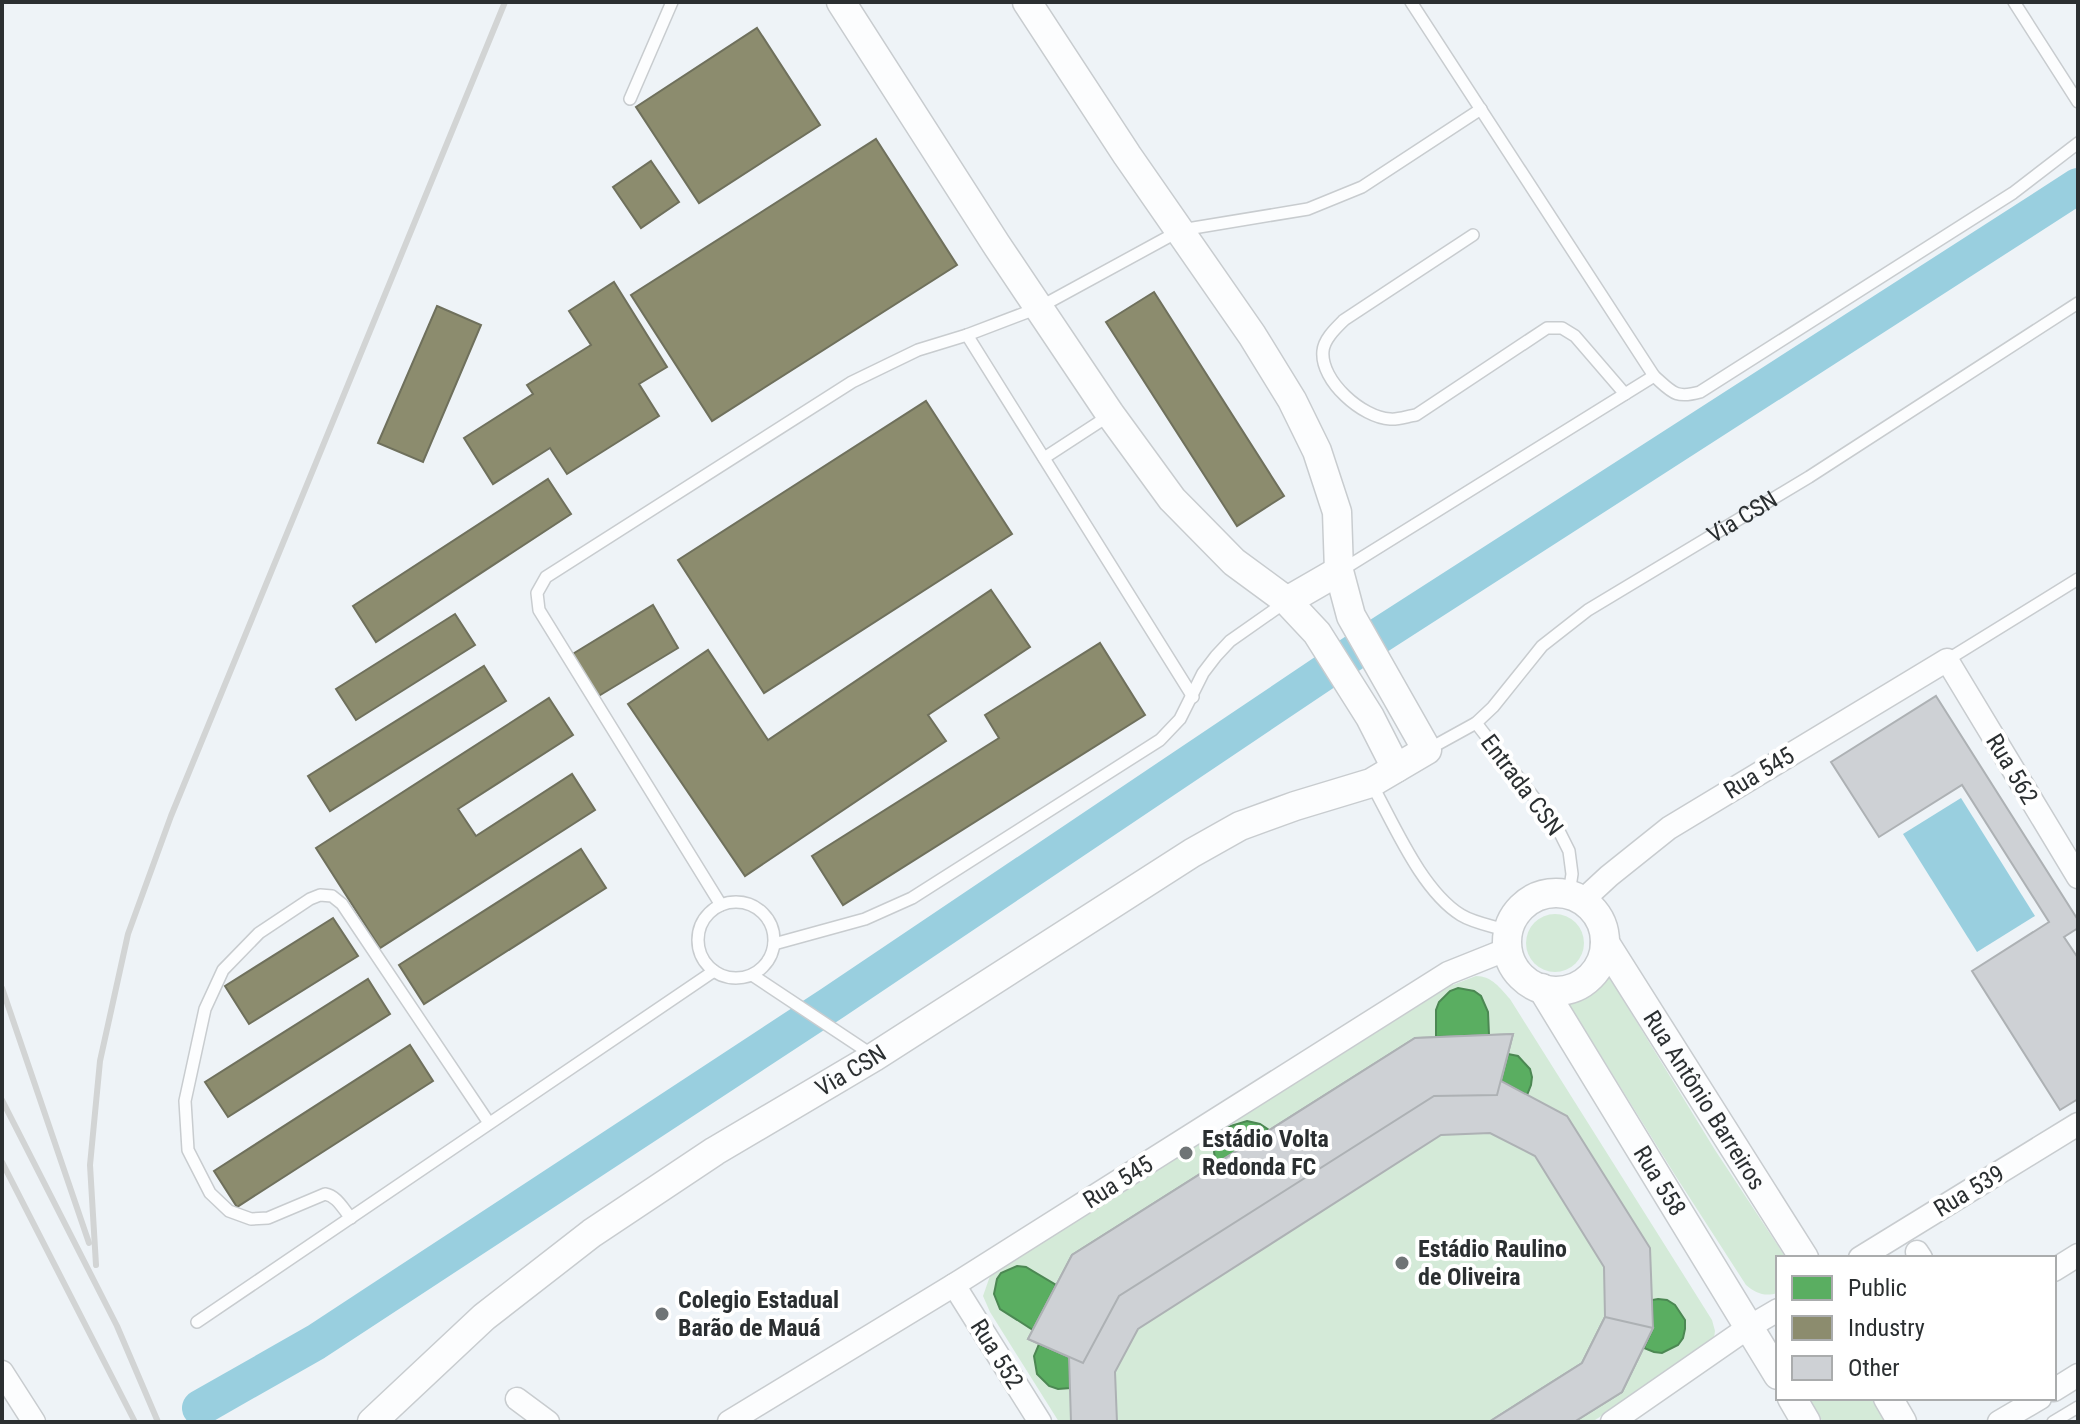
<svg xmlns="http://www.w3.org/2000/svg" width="2080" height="1424" viewBox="0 0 2080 1424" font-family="'Roboto Condensed',sans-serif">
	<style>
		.green { fill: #d4ead8 }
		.water { fill: #99cfdf }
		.public { fill: #5aae61; stroke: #4c8853; stroke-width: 2 }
		.industry { fill: #8c8c6e; stroke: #6f705c; stroke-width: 2 }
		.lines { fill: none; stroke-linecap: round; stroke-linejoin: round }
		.river { stroke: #99cfdf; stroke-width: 36 }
		.building { fill: #ced1d5; stroke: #adb1b4; stroke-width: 2 }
		.service-casing { stroke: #c8cccf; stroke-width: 14 }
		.minor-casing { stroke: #c8cccf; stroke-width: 25 }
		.tertiary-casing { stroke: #c8cccf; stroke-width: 31 }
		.service { stroke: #fcfdfe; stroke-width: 11 }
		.minor { stroke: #fcfdfe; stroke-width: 22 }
		.tertiary { stroke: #fcfdfe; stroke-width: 28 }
		.rail { stroke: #d2d4d4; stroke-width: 6 }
		.poi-dot { fill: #6f7476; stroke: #fff; stroke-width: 3 }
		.labels { text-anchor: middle; stroke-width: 8; stroke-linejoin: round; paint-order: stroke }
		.street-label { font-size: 24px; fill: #2b2f31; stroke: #fff }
		.poi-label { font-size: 24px; font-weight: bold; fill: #2b2f31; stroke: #fff; text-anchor: start }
	</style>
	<rect width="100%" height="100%" fill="#eef3f7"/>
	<!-- green -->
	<g class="green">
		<circle cx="1555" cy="943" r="29"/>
		<path d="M1608,975L1715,1150L1786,1258H1778L1777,1293C1765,1297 1755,1293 1746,1285L1675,1175L1567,1001L1593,990Z"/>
		<path d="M1476,976C1492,976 1500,988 1510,999L1712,1320L1715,1331L1714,1338L1690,1358L1592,1422H1059L990,1312L983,1296L990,1276L1450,986Z"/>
		<path d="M1808,1398H1871L1885,1422H1823Z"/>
	</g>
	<!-- water -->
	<path class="water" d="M1961,798L2035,916L1977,952L1903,834Z"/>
	<!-- public -->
	<g class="public">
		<path d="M1458,988L1474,991L1481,996L1488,1012L1489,1035L1436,1037V1010L1439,1002L1450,991Z"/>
		<path d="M1508,1054L1518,1056L1530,1069L1532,1077L1531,1085L1527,1095L1501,1081Z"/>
		<path d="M1247,1121L1260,1124L1269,1130L1216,1164L1214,1152L1218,1138L1227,1127Z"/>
		<path d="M1017,1266L1026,1267L1056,1285L1033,1330L1000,1309L994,1294L997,1279L1001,1273Z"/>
		<path d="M1658,1299L1667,1300L1675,1305L1685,1320V1329L1683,1338L1678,1345L1662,1353L1654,1352L1644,1348L1653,1328L1652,1300Z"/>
		<path d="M1039,1344L1069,1357L1070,1388L1058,1389L1049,1386L1037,1374L1034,1356Z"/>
	</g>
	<!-- industry -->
	<g class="industry">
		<path d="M757,28L820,125L699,203L636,107Z"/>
		<path d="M876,139L957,265L712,421L631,295Z"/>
		<path d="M651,161L679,202L641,228L613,187Z"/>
		<path d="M614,282L667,367L639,384L659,416L567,474L550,448L493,484L464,438L533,394L527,385L591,345L569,311Z"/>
		<path d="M1154,292L1284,496L1237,526L1106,322Z"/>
		<path d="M437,306L481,325L423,462L378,443Z"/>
		<path d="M926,401L1012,534L764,693L678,560Z"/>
		<path d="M548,479L571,514L376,642L353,606Z"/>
		<path d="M991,590L1030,647L928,715L946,741L745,876L628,704L708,650L768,740Z"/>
		<path d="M653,605L678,648L597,697L571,655Z"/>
		<path d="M455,614L475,645L356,720L336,689Z"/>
		<path d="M1100,643L1145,715L843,905L812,856L999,738L985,715Z"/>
		<path d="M484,666L506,701L330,811L308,776Z"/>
		<path d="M549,698L573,735L458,809L476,836L572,774L595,810L380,948L316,848Z"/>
		<path d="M581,849L606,888L424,1004L399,965Z"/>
		<path d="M333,918L358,956L249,1024L225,986Z"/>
		<path d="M368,979L390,1014L228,1117L205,1082Z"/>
		<path d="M410,1045L433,1081L237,1207L214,1171Z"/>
	</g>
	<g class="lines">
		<!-- river -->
		<path class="river" d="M200,1408L316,1342L831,1004L1380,635L2078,186"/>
	</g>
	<!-- building -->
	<g class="building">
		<path d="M1936,696L2078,920V928L2064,937L2078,958V1099L2060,1110L1972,971L2049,922L1962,785L1879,837L1831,762Z"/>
		<path d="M1513,1034L1501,1081L1567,1116L1650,1248L1653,1328L1622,1392L1574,1422H1489L1582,1363L1605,1317L1604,1267L1535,1156L1490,1133L1441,1135L1138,1329L1115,1372L1117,1422H1071L1069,1357L1028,1339L1072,1255L1415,1038Z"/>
		<path d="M1513,1034L1497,1095L1434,1096L1119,1296L1083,1363L1028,1339L1072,1255L1415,1038Z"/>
		<path d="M1605,1317L1653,1328L1622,1392L1574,1422H1489L1582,1363Z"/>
	</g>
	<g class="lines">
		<defs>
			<g id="service">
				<path d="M1411,2L1654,376C1672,392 1675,399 1700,392L2013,193L2078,143"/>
				<path d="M2014,2L2078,102"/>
				<path d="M630,99L672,2"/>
				<path d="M1473,235L1344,320C1336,328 1324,339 1323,351C1320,381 1363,418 1390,419C1398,420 1408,416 1416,415L1547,328H1562L1575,336L1625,394"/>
				<path d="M967,335L1193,697"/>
				<path d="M1044,458L1110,415"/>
				<path d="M1342,570L1654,376"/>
				<path d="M1947,660L2078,579"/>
				<path d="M1476,723L1557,827L1569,851L1572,874L1569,894"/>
				<path id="s1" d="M1427,750L1476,723L1493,707L1542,646L1588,610L1809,477L2078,303"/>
				<path d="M1371,783C1394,824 1421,890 1461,915C1474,923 1493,926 1508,931"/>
				<circle cx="736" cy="940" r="38"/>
				<path d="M721,905L539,610L537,593L546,577L852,382L918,350L967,335L1038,308L1181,230L1308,209L1362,187L1481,109"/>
				<path d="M774,944L865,919L912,898L1160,740L1180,719L1203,673L1216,656L1230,641L1287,601"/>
				<path d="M752,975L874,1056"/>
				<path d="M351,1218C343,1209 337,1196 325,1194L268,1218L251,1219L229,1211L210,1193L188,1150L185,1101L205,1009L223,970L259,933L310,899L320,895L332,896L342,904L489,1123"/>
				<path d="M197,1322L714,971"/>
				<path d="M2053,1422L2078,1407"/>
			</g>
			<g id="minor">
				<path d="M1582,901L1609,876L1669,828L1947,660L2078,877"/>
				<path d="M1917,1252L1921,1258"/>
				<path d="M1860,1258L2078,1124"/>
				<path d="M2054,1270L2078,1255"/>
				<path d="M954,1285L1040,1422"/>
				<path d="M2,1372L34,1422"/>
				<path d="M2054,1390L2078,1375"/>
				<path d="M517,1399L548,1422"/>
				<path d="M729,1422L954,1285L1448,973L1508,949"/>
				<path d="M1612,1422L1749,1327L1778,1310"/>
				<path d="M1999,1422L2040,1398"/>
			</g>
			<g id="tertiary">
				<path d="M841,2L996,244L1110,414L1172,499L1234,562L1287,601L1317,633L1370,717L1396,768"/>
				<path d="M1287,601L1339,571"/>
				<circle cx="1556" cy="942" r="49"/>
				<path id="s2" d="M1605,943L1804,1258"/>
				<path id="s3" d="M1542,988L1778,1375"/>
				<path d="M1792,1398L1806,1422"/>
				<path d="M1888,1398L1902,1422"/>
				<path id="s4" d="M372,1422L484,1317L592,1233L715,1151L874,1057L1192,853L1240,826L1295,806L1371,783L1427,750L1351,616L1339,571L1337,512L1317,451L1292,400L1252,335L1127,155L1027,2"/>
			</g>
		</defs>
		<!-- service casing -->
		<use href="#service" class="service-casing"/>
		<!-- minor casing -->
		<use href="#minor" class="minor-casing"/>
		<!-- tertiary casing -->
		<use href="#tertiary" class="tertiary-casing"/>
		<!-- service -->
		<use href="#service" class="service"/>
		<!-- minor -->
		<use href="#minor" class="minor"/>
		<!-- tertiary -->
		<use href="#tertiary" class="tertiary"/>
		<!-- rail -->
		<g class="rail">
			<path d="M2,988L89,1243"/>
			<path d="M2,1100L117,1326L158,1422"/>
			<path d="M2,1162L135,1422"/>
			<path d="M96,1265L90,1165L100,1061L128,934L171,816L505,2"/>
		</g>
	</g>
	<!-- markers -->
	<g class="poi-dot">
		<circle cx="1186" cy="1153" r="8"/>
		<circle cx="1402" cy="1263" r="8"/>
		<circle cx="662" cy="1314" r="8"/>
	</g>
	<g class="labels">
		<!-- street labels -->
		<g class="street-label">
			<text dy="8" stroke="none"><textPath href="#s1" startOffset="396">Via CSN</textPath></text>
			<text transform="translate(2012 769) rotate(59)" y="8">Rua 562</text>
			<text transform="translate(1759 773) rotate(-31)" y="8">Rua 545</text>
			<text transform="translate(1522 785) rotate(53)" y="8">Entrada CSN</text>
			<text dy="8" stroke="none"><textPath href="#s4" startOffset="596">Via CSN</textPath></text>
			<text dy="8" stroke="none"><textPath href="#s2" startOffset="186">Rua Antônio Barreiros</textPath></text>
			<text transform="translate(1118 1182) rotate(-32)" y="8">Rua 545</text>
			<text dy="8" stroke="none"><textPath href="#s3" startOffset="226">Rua 558</textPath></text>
			<text transform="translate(1969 1191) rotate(-31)" y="8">Rua 539</text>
			<text transform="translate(997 1354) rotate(58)" y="8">Rua 552</text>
		</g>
		<!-- poi labels -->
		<g class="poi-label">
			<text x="1202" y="1147">Estádio Volta<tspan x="1202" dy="28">Redonda FC</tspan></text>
			<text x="1418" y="1257">Estádio Raulino<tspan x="1418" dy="28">de Oliveira</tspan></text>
			<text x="678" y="1308">Colegio Estadual<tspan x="678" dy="28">Barão de Mauá</tspan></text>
		</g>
	</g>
	<!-- border -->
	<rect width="2080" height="1424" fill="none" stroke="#2b2f31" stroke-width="8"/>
	<!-- legend -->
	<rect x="1776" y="1256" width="280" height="144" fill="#ffffff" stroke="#aaacad" stroke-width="2"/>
	<rect x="1792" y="1276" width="40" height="24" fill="#5aae61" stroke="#aaacad" stroke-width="2"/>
	<text x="1848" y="1296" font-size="24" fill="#2b2f31">Public</text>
	<rect x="1792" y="1316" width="40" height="24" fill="#8c8c6e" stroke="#aaacad" stroke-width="2"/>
	<text x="1848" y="1336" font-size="24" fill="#2b2f31">Industry</text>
	<rect x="1792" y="1356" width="40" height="24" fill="#ced1d5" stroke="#aaacad" stroke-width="2"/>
	<text x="1848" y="1376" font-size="24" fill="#2b2f31">Other</text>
</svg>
